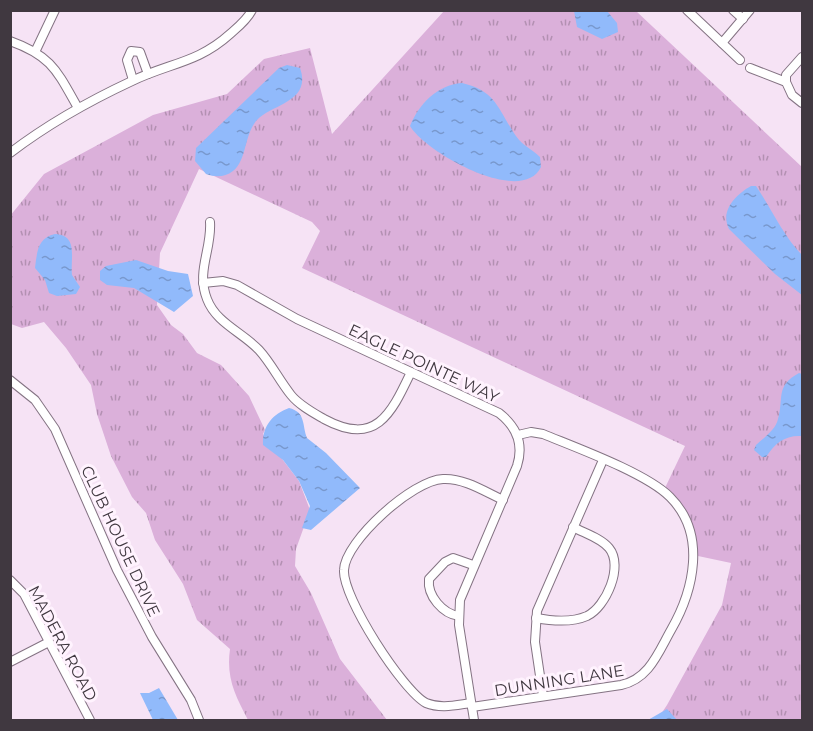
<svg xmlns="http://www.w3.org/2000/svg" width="813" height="731" viewBox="0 0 813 731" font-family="Montserrat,sans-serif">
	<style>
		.grass { fill: url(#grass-tufts) }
		.water { fill: url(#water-ripples) }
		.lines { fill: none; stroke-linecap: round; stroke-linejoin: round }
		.minor-casing { stroke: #847383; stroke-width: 10 }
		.minor { stroke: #fff; stroke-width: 8 }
		.labels { text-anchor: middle; stroke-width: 6; stroke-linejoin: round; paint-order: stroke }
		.street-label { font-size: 16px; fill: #403840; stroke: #fff3fe }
	</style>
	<defs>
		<pattern id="grass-tufts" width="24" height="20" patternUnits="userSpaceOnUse" patternTransform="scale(1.5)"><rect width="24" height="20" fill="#dbb0da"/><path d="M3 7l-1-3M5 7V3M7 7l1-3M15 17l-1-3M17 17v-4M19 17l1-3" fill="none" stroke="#b390b2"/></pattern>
		<pattern id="water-ripples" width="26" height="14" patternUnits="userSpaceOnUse" patternTransform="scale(1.5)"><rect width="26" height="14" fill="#91bafb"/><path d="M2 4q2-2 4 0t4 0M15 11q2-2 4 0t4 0" fill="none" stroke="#7898cd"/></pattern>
	</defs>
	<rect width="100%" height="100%" fill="#f6e3f5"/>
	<!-- grass -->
	<path class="grass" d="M444,11H636L802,167V720H648L661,714L667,705L722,605L731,563L698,556L693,528L665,488L685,446L302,268L320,231L312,222L199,169L160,253L157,305L171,325L183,334L197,353L221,365L249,396L265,430L263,434L299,481L310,510L296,549L295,566L311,593L340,659L387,720H248C235,695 226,678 230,649L197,620L183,584L155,540L146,513L132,497L111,456L97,414L91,385L66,348L44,322L22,328L11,324L10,216L44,174L153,115L227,94L264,59L310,48L332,134Z"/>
	<!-- water -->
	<g class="water">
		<path d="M574,11H607L617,23L618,32L602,39L577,27Z"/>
		<path d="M287,65L300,68C312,102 272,104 257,120C244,134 247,160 233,171C224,178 215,177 206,174L195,161L196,148L279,68Z"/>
		<path d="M462,83C497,91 498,110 516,136C523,146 532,149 540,157L541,167C522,207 425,152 410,126C419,104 437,85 462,83Z"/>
		<path d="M751,186H756C771,208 784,237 802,255V295L775,274L729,229C720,211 735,195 751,186Z"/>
		<path d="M55,234C79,235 70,259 72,275L80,287L76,294L57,296L49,293L45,280L35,268C37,253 37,238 55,234Z"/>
		<path d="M136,260L168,271L188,274L193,296L174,312L134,288L107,285L100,280V271L106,266Z"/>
		<path d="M799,373L802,374V436C785,435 775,443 766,457H762L754,450L756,445C764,438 776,429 778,419C784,398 775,386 799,373Z"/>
		<path d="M289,408C306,412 302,425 307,438L326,453L360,488L311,530L302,528L310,506L299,481L283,460L263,445C262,427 272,414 289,408Z"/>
		<path d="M159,688L178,720H153L140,693H149Z"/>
		<path d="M667,709L677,720H648Z"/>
	</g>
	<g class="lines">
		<defs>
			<g id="minor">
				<path d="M687,10L740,60"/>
				<path d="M733,10L743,19"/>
				<path d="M10,41C52,56 57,71 78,108"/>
				<path d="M722,43L750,10"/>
				<path d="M36,50L55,10"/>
				<path d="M750,68L786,82L792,95L802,103"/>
				<path d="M133,80L127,60L131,51L140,52L148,74"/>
				<path d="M786,82V75L802,57"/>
				<path d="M10,153C48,124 89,101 132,81C169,63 198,63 230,34C238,27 247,20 252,10"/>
				<path d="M210,222C212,249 196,271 207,299C216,323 242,332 259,350C271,363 279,380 291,395C299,405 312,412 324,419C376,447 391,414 411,372"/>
				<path d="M203,283L223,281L237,285L297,319L499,413C517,427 524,444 517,466L460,600L459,625L474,720"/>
				<path d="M10,380L35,400L55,429L117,570L152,637L191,700L199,720"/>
				<path d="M10,580L24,594L90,720"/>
				<path d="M459,616C443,614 427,596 429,579L445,562L453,558L473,565"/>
				<path d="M536,618C552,621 571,623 587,616C606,607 624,566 609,548C601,538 584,533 573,527"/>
				<path d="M10,662L49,642"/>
				<path d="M543,696L535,642L537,611L603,460"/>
				<path d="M471,703C456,705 441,709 426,703C403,691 342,597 344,570C345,541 413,480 443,479C464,478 484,491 503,500"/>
				<path d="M472,707L621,685C649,679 658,653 671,630C694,590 707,534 670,497C646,473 577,448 543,434L531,432L518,435"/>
			</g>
		</defs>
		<!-- minor casing -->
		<use href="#minor" class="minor-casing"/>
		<!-- minor -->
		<use href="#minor" class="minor"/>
	</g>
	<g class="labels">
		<!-- street labels -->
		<g class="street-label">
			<text transform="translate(424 363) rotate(25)" y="6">EAGLE POINTE WAY</text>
			<text transform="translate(121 541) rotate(65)" y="6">CLUB HOUSE DRIVE</text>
			<text transform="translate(63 643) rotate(62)" y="6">MADERA ROAD</text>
			<text transform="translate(559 680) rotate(-9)" y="6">DUNNING LANE</text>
		</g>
	</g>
	<!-- border -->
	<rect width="813" height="731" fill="none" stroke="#403840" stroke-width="24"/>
</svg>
